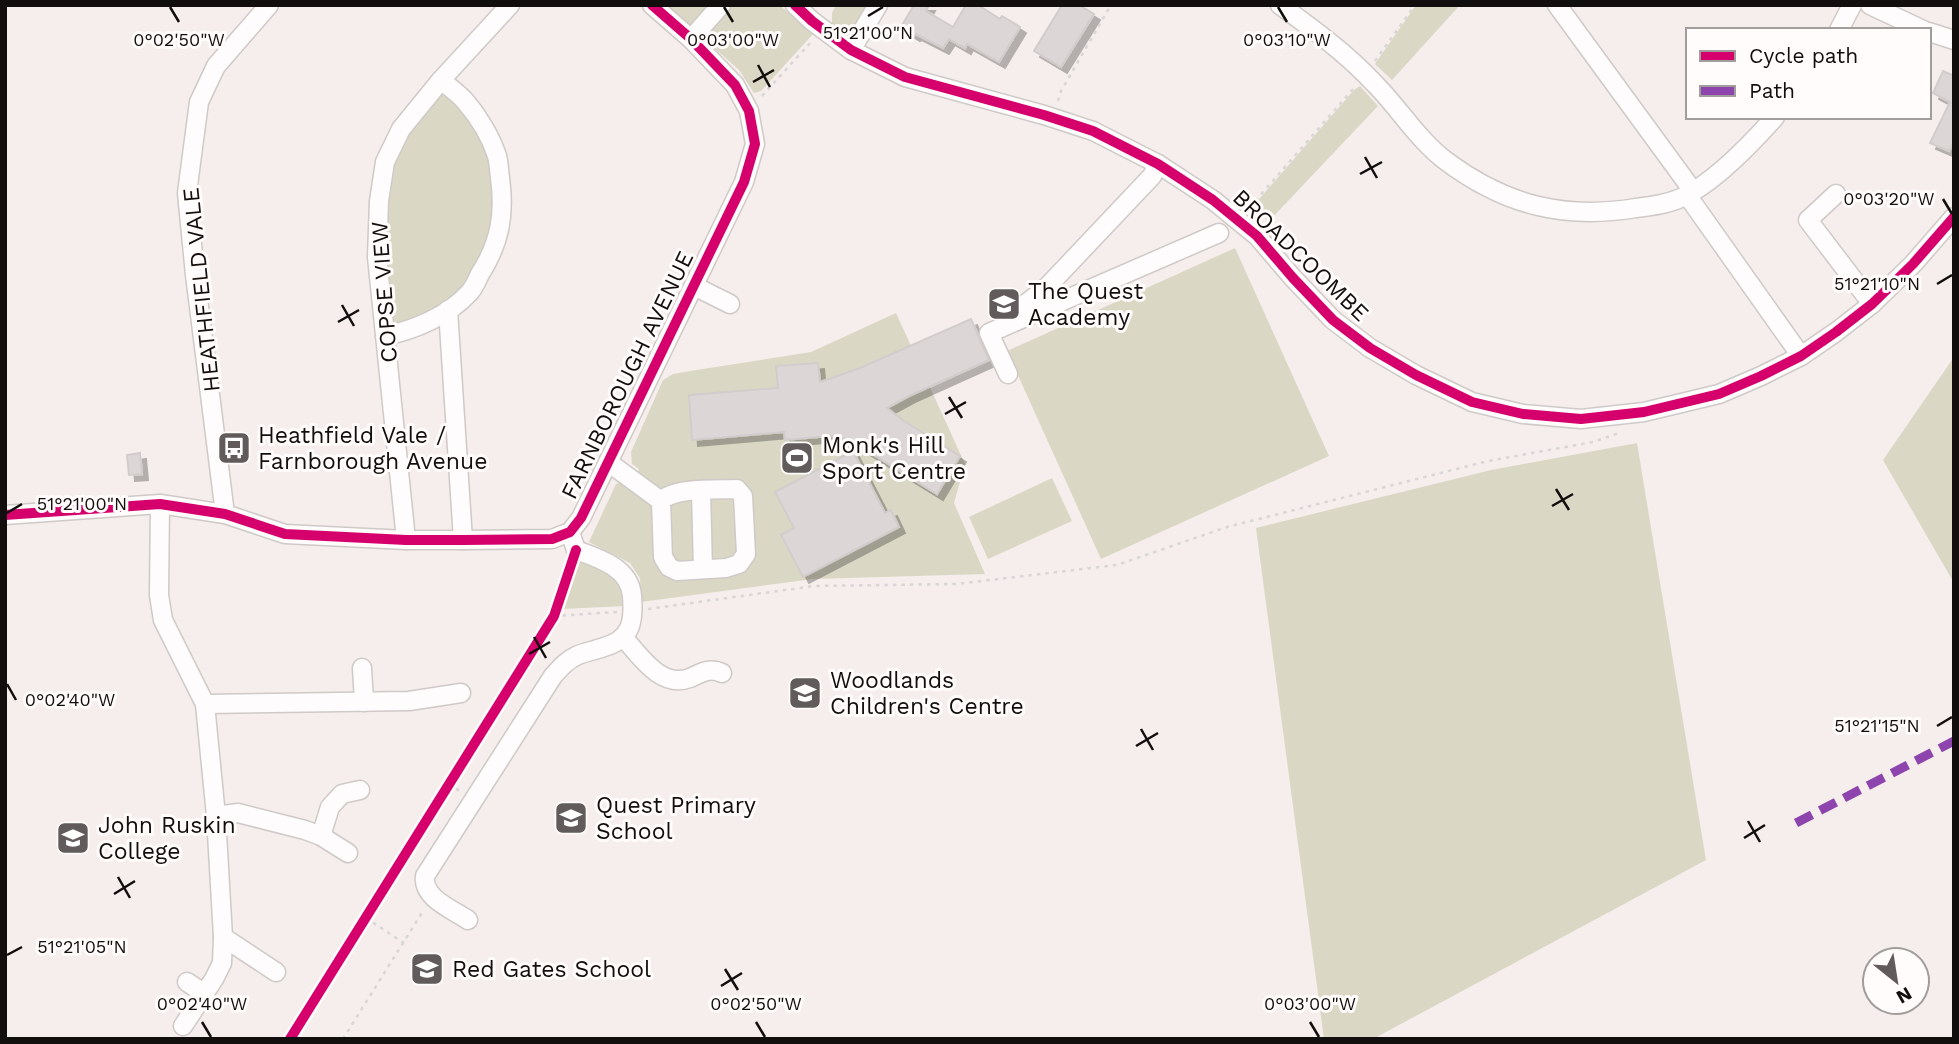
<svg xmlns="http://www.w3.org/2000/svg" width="1959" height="1044" viewBox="0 0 1959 1044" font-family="'Work Sans',sans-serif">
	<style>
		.green { fill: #dad8c4 }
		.building { fill: #dcd7d6; stroke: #d2cccc; stroke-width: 2; filter: url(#shadow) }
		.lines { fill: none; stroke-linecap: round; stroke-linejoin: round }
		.minor-casing { stroke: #cfc9c7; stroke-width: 21 }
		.path { stroke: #d8d6d6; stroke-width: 2.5; stroke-dasharray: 3.5 5; stroke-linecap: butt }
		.minor { stroke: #fefcfc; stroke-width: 18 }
		.quiet { stroke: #8e44ad; stroke-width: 9; stroke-dasharray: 18 9; stroke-linecap: butt }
		.cycleway-casing { stroke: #fffcfb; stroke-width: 15 }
		.cycleway { stroke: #d6006c; stroke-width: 10 }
		.ticks { fill: none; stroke: #120e0d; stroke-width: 2.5 }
		.labels { text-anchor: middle; stroke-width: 6; stroke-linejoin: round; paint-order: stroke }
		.street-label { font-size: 23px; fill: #120e0d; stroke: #fffcfb }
		.poi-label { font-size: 23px; fill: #120e0d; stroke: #fffcfb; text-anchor: start }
		.ticks-label { font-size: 18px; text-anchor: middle; fill: #120e0d; stroke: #fffcfb; stroke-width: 6; stroke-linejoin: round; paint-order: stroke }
	</style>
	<defs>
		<filter id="shadow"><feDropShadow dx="6" dy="6" stdDeviation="0" flood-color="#0004"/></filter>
	</defs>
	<rect width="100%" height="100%" fill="#f5eeec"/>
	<!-- green -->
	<g class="green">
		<path d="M666,5H779L814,33L761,91L754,93L739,70Z"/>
		<path d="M836,5H870L857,28L843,33L832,24V13Z"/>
		<path d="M1416,5H1460L1392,80L1375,64Z"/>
		<path d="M441,80L482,125L503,217L469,293L385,336V162Z"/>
		<path d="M1360,86L1378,106L1269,221L1253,206L1354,90Z"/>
		<path d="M1235,248L1329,456L1101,559L1007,351Z"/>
		<path d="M896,313L965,464L954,503L985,574L813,579L641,602L640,578L630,563L589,542L616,484L625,481L631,484L639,469L632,464L631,452L663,380L673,374L690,371L811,352Z"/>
		<path d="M1954,357V583L1883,460Z"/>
		<path d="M1637,443L1706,860L1373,1039H1324L1256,528L1491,470Z"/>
		<path d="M1052,478L1072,521L988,559L969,517Z"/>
		<path d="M579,559C606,568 623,576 625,606L562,609Z"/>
	</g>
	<!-- building -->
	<g class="building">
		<path d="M914,5H929L926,11L953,27L966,5H978L1000,19L1002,16L1020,27L999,62L967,44L965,48L949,39L943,48L916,34L914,35L901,27Z"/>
		<path d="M1062,5H1079L1094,14L1061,67L1034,51Z"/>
		<path d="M1943,71L1954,76V142L1949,151L1930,143L1950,102L1933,93Z"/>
		<path d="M971,319L989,360L909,396L887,408L904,421L960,456L937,494L861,447L866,444L847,439L830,436L785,440L784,432L692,440L689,395L778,388L776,366L818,363L820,382L860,368Z"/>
		<path d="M853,451L885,513L891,510L899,527L803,577L781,535L794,528L775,492Z"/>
		<path d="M140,453L142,474L129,475L127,455Z"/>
	</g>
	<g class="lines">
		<defs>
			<g id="minor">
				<path d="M795,5L812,21L851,50L905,77L1044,115L1093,131L1158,164L1213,200L1257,236L1293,278L1333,320L1370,348L1416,375L1472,402L1523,414L1581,419L1644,412L1719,394L1761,376L1801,356L1836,332L1872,304L1913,264L1954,217"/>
				<path d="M1280,5C1313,29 1346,53 1374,83C1399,108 1418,140 1446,161C1505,205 1564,220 1636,208C1652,206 1668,204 1683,197C1714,182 1751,144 1775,117"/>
				<path d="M1557,5L1693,191"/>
				<path d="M1870,5L1923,30"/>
				<path d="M1839,30L1852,5"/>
				<path d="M1929,32L1954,40"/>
				<path d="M691,39L721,5"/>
				<path d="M851,50L878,5"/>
				<path d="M1836,194L1808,220L1872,304"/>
				<path d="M1687,195L1801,356"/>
				<path d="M694,286L730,304"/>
				<path d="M448,310L463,540"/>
				<path d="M1010,316L1046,288L1152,176L1158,164"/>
				<path d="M385,336C414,330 448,316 469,293C474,288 477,280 480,274C500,243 505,214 500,178C499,171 499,163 497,156C491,137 478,116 465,101C458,93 449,87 441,80"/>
				<path d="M1008,374L989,333L1219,233"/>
				<path d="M608,462L661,501"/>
				<path d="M737,489L743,496L746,554L739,564L726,568L677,571L669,567L663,557L661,501C674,487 717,490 737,489Z"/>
				<path d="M701,491L703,569"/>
				<path d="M160,504L159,595L163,620L205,704L216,816L223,937L222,963L214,979L183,1026"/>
				<path d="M225,514L195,275L187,193L199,102L216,66L269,5"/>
				<path d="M5,515L160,504L225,514L285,534L406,540H463L552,539L570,532L581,518L744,182L755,144L749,111L735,85L691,39L652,5"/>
				<path d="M406,540L377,257L379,201L385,162L401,129L441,80L510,5"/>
				<path d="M623,637C640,656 661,689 690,678C701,673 710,667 722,673"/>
				<path d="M362,668L364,702"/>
				<path d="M205,704L409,701L461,693"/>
				<path d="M216,816L238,813L305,830L321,836L348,853"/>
				<path d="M321,836L330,807L342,794L360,790"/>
				<path d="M468,920C452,909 422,898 425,876L553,676C561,667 567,660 578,655C586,652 596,650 604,647C632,639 634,621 632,596C630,568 599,558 576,550L570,532"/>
				<path d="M223,937L276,972"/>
				<path d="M187,982L205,994"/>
			</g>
		</defs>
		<!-- minor casing -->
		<use href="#minor" class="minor-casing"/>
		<!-- path -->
		<g class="path">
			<path d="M1375,61L1415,5"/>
			<path d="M762,96L811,42"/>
			<path d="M1058,101L1061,91L1111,5"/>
			<path d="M1250,207L1354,88"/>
			<path d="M648,609L814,586L956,584L1117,565L1227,527L1488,461L1593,442L1619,433"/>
			<path d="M554,616L617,612"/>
			<path d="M449,784L461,792"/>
			<path d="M366,918L404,943"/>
			<path d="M343,1039L423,911"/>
		</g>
		<!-- minor -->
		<use href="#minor" class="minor"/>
		<!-- quiet -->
		<path class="quiet" d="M1796,823L1954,741"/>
		<defs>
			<g id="cycleway">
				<path d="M795,5L812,21L851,50L905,77L1044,115L1093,131L1158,164L1213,200L1257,236L1293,278L1333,320L1370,348L1416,375L1472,402L1523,414L1581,419L1644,412L1719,394L1761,376L1801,356L1836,332L1872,304L1913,264L1954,217"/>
				<path d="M5,515L160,504L225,514L285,534L406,540H463L552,539L570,532L581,518L744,182L755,144L749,111L735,85L691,39L652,5"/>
				<path d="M290,1039L554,616L576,550"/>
			</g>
		</defs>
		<!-- cycleway casing -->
		<use href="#cycleway" class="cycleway-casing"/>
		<!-- cycleway -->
		<use href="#cycleway" class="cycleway"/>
	</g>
	<!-- ticks -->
	<path class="ticks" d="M170,7L179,22M724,7L733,22M1278,7L1287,22M868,16L883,7M758,65L770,87M753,82L774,70M1365,157L1377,178M1360,174L1382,162M1943,199L1952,214M1937,284L1952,275M342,305L354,326M338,322L359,310M949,397L962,418M945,414L966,402M1556,489L1569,510M1552,506L1573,494M7,513L22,504M534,637L546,658M529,654L550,642M7,684L16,700M1937,726L1952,717M1141,729L1153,750M1136,746L1158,733M1748,821L1760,842M1744,838L1765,825M118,877L130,898M114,894L135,881M7,955L22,947M725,969L738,990M721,986L742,973M202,1022L211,1037M756,1022L765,1037M1310,1022L1319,1037"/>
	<!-- icons -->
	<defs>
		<symbol id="school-square" viewBox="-11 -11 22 22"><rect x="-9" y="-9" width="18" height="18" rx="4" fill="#615c5b" stroke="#fffcfb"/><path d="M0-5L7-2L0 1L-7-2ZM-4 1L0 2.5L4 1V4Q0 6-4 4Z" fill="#fff"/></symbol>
		<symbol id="bus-square" viewBox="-11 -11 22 22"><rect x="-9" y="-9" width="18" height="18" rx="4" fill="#615c5b" stroke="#fffcfb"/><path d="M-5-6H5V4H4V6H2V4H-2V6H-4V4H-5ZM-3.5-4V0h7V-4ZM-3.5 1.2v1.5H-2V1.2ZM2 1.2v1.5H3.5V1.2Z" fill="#fff"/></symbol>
		<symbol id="stadium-square" viewBox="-11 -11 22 22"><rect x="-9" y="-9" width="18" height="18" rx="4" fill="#615c5b" stroke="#fffcfb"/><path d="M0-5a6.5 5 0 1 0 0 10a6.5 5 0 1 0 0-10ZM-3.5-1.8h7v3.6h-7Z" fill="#fff"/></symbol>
		<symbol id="university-square" viewBox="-11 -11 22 22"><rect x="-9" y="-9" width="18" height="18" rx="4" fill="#615c5b" stroke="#fffcfb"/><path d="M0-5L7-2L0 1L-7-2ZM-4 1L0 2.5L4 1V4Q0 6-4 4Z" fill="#fff"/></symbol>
	</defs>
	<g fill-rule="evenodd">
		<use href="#school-square" x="985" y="285" width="38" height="38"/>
		<use href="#bus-square" x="215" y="429" width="38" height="38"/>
		<use href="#stadium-square" x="778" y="439" width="38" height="38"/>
		<use href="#school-square" x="786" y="674" width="38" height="38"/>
		<use href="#school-square" x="552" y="799" width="38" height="38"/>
		<use href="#university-square" x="54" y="819" width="38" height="38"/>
		<use href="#school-square" x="408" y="950" width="38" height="38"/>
	</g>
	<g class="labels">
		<!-- street labels -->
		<g class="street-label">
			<text transform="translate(1301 255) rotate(44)" y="8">BROADCOOMBE</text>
			<text transform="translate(201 290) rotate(-96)" y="8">HEATHFIELD VALE</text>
			<text transform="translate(384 292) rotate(-94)" y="8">COPSE VIEW</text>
			<text transform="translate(627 375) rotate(-64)" y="8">FARNBOROUGH AVENUE</text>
		</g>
		<!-- poi labels -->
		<g class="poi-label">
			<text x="1028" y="299">The Quest<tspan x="1028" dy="26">Academy</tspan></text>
			<text x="258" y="443">Heathfield Vale /<tspan x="258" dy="26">Farnborough Avenue</tspan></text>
			<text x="822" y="453">Monk's Hill<tspan x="822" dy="26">Sport Centre</tspan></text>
			<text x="830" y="688">Woodlands<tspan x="830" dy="26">Children's Centre</tspan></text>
			<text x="596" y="813">Quest Primary<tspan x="596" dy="26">School</tspan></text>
			<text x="98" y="833">John Ruskin<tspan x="98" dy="26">College</tspan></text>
			<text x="452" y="977">Red Gates School</text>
		</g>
	</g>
	<g class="ticks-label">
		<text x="868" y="39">51°21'00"N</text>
		<text x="1287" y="46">0°03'10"W</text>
		<text x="179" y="46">0°02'50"W</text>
		<text x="733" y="46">0°03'00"W</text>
		<text x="1889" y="205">0°03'20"W</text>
		<text x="1877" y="290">51°21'10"N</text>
		<text x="82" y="510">51°21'00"N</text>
		<text x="70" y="706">0°02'40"W</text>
		<text x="1877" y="732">51°21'15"N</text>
		<text x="82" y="953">51°21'05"N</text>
		<text x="202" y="1010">0°02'40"W</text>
		<text x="756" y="1010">0°02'50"W</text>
		<text x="1310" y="1010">0°03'00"W</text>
	</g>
	<!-- border -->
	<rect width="1959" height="1044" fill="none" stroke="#120e0d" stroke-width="14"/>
	<!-- legend -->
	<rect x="1686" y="28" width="245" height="91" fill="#fffcfb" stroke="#a09d9c" stroke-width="2"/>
	<rect x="1700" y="51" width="35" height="10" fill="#d6006c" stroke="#a09d9c" stroke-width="2"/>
	<text x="1749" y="63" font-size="21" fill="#120e0d">Cycle path</text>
	<rect x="1700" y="86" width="35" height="10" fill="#8e44ad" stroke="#a09d9c" stroke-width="2"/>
	<text x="1749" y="98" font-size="21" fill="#120e0d">Path</text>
	<!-- north arrow -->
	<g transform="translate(1896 981) rotate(150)"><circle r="33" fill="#fffcfb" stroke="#a09d9c" stroke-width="2"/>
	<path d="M0-5L12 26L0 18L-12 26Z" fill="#615c5b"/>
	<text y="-10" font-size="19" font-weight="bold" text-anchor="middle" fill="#120e0d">N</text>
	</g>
</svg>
